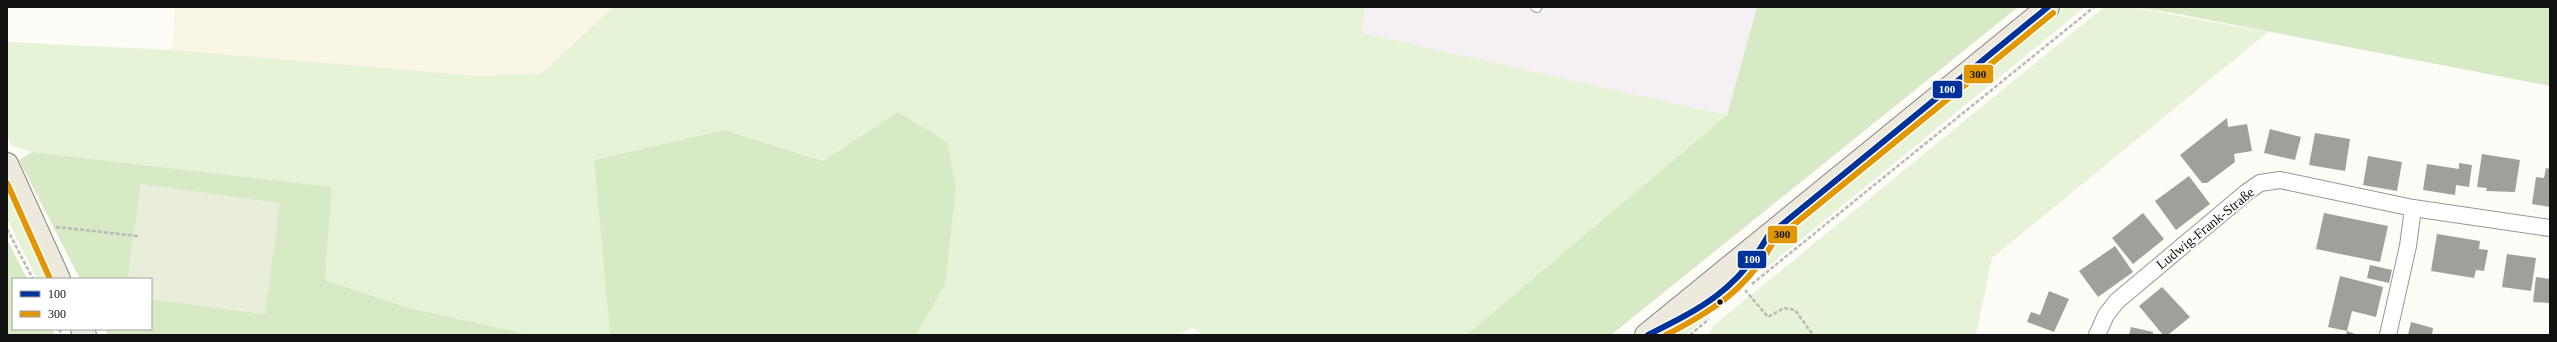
<svg xmlns="http://www.w3.org/2000/svg" width="2557" height="342" viewBox="0 0 2557 342" font-family="'Times New Roman',serif">
	<style>
		.industrial { fill: #f5f0f3 }
		.farmland { fill: #f9f7e4 }
		.green { fill: #e7f3d7 }
		.forest { fill: #d8eac5 }
		.cemetery { fill: #e9eedb }
		.building { fill: #a19f9c }
		.lines { fill: none; stroke-linecap: round; stroke-linejoin: round }
		.service-casing { stroke: #979795; stroke-width: 10 }
		.minor-casing { stroke: #979795; stroke-width: 18 }
		.primary-casing { stroke: #858482; stroke-width: 24 }
		.path { stroke: #b9b9b8; stroke-width: 2.5; stroke-dasharray: 4 2; stroke-linecap: butt }
		.service { stroke: #fffffe; stroke-width: 8 }
		.minor { stroke: #fffffe; stroke-width: 16 }
		.primary { stroke: #ede9dc; stroke-width: 22 }
		.bus-1-casing { stroke: #fff; stroke-width: 9 }
		.bus-2-casing { stroke: #fff; stroke-width: 9 }
		.bus-1 { stroke: #039; stroke-width: 6 }
		.bus-2 { stroke: #e09702; stroke-width: 6 }
		.bus-dot { fill: #111; stroke: #fff; stroke-width: 1.5 }
		.labels { text-anchor: middle; stroke-width: 4; stroke-linejoin: round; paint-order: stroke }
		.street-label { font-size: 14px; fill: #111; stroke: #fff }
		.line-badge { stroke: #fff; stroke-width: 1.5 }
		.badge-label { font-size: 11px; text-anchor: middle; font-weight: bold; fill: #fff }
		.pale-badge-label { font-size: 11px; text-anchor: middle; font-weight: bold; fill: #111 }
	</style>
	<rect width="100%" height="100%" fill="#fdfcf7"/>
	<!-- industrial -->
	<path class="industrial" d="M1365,7H1757L1727,115L1362,33Z"/>
	<!-- farmland -->
	<path class="farmland" d="M175,7H613L542,73L480,76L172,50Z"/>
	<!-- green -->
	<g class="green">
		<path d="M613,7H1365L1362,33L1727,115L1466,335H1203L1193,328L1177,335H916L945,285L898,112L823,161L724,130L594,160L610,335H532L409,308L325,280L332,188L32,152L12,146L7,136V42L172,50L480,76L542,73Z"/>
		<path d="M2065,7H2085L1765,269L1763,266L1765,253Z"/>
		<path d="M2104,7H2131L2268,32L1992,258L1976,335H1708L1713,326Z"/>
		<path d="M7,188L49,279H37L7,219Z"/>
		<path d="M1705,312L1708,317L1686,335H1664Z"/>
	</g>
	<!-- forest -->
	<g class="forest">
		<path d="M1757,7H2018L1611,335H1466L1727,115Z"/>
		<path d="M2134,7H2550V86L2173,13Z"/>
		<path d="M898,112L947,142L956,186L945,285L916,335H610L594,160L724,130L823,161Z"/>
		<path d="M32,152L332,187L325,280L409,308L532,335H108L105,329H151V299L265,314L141,184L128,279H80L19,160Z"/>
		<path d="M7,239L27,279H13V329H52L55,335H7Z"/>
	</g>
	<!-- cemetery -->
	<path class="cemetery" d="M141,184L280,203L265,314L151,299V279H128Z"/>
	<!-- building -->
	<g class="building">
		<path d="M2227,118L2228,127L2247,124L2252,151L2234,154L2235,162L2207,183H2202L2180,155Z"/>
		<path d="M2270,129L2301,137L2295,160L2264,153Z"/>
		<path d="M2315,133L2350,139L2345,171L2309,165Z"/>
		<path d="M2482,154L2520,160L2515,192L2486,191L2487,188L2477,187Z"/>
		<path d="M2368,156L2402,162L2397,191L2363,185Z"/>
		<path d="M2459,163L2472,165L2469,187L2456,185L2455,195L2423,190L2427,164L2459,169Z"/>
		<path d="M2546,168L2550,169V207L2532,204L2536,177L2544,178Z"/>
		<path d="M2189,176L2210,204L2176,230L2155,201Z"/>
		<path d="M2143,213L2164,239L2133,264L2112,238Z"/>
		<path d="M2324,213L2388,226L2380,262L2316,249Z"/>
		<path d="M2437,234L2480,241L2479,249L2488,250L2484,271L2476,270L2474,278L2431,271Z"/>
		<path d="M2115,246L2133,272L2098,297L2079,271Z"/>
		<path d="M2507,254L2536,258L2531,291L2502,287Z"/>
		<path d="M2370,265L2392,270L2389,283L2367,278Z"/>
		<path d="M2340,276L2383,287L2376,317L2352,311L2347,331L2358,335H2346L2347,331L2328,327Z"/>
		<path d="M2536,277L2550,279V303L2533,302Z"/>
		<path d="M2162,287L2190,317L2168,335H2163L2139,306Z"/>
		<path d="M2049,291L2069,299L2054,332L2027,322L2031,312L2040,315Z"/>
		<path d="M2411,322L2433,328L2432,335H2408Z"/>
		<path d="M2131,327L2153,332V335H2129Z"/>
	</g>
	<g class="lines">
		<defs>
			<g id="service">
				<path d="M1535,7L1537,8"/>
				<path d="M1678,320C1707,306 1739,283 1757,254"/>
			</g>
			<g id="minor">
				<path d="M2413,208L2550,228"/>
				<path d="M2097,335L2106,315L2117,301L2247,192L2260,183L2280,180L2413,208L2408,246L2388,335"/>
			</g>
			<g id="primary">
				<path d="M7,164L59,279"/>
				<path d="M82,329L85,335"/>
				<path d="M1646,335L2048,7"/>
			</g>
		</defs>
		<!-- service casing -->
		<use href="#service" class="service-casing"/>
		<!-- minor casing -->
		<use href="#minor" class="minor-casing"/>
		<!-- primary casing -->
		<use href="#primary" class="primary-casing"/>
		<!-- path -->
		<g class="path">
			<path d="M56,227L138,236"/>
			<path d="M7,229L33,279"/>
			<path d="M1752,284L2094,7"/>
			<path d="M1745,290L1768,317L1784,308L1795,310L1813,335"/>
			<path d="M59,329L62,335"/>
			<path d="M1690,335L1709,319"/>
		</g>
		<!-- service -->
		<use href="#service" class="service"/>
		<!-- minor -->
		<use href="#minor" class="minor"/>
		<!-- primary -->
		<use href="#primary" class="primary"/>
		<defs>
			<path id="bus-1" d="M1648,335C1702,308 1737,290 1768,236L2048,7"/>
			<g id="bus-2">
				<path d="M7,183L50,279"/>
				<path d="M1666,335C1714,310 1746,290 1774,241L2053,13"/>
			</g>
		</defs>
		<!-- bus-1 casing -->
		<use href="#bus-1" class="bus-1-casing"/>
		<!-- bus-2 casing -->
		<use href="#bus-2" class="bus-2-casing"/>
		<!-- bus-1 -->
		<use href="#bus-1" class="bus-1"/>
		<!-- bus-2 -->
		<use href="#bus-2" class="bus-2"/>
	</g>
	<!-- markers -->
	<circle class="bus-dot" cx="1720" cy="302" r="3.5"/>
	<g class="labels">
		<!-- street labels -->
		<g class="street-label">
			<text transform="translate(2205 228) rotate(-39)" y="5">Ludwig-Frank-Straße</text>
		</g>
	</g>
	<g class="line-badge">
		<rect x="1963" y="64" width="31" height="20" rx="4" fill="#e09702"/>
		<rect x="1932" y="80" width="31" height="19" rx="4" fill="#039"/>
		<rect x="1767" y="225" width="31" height="19" rx="4" fill="#e09702"/>
		<rect x="1737" y="250" width="30" height="19" rx="4" fill="#039"/>
	</g>
	<g class="badge-label">
		<text x="1947" y="93">100</text>
		<text x="1752" y="263">100</text>
	</g>
	<g class="pale-badge-label">
		<text x="1978" y="78">300</text>
		<text x="1782" y="238">300</text>
	</g>
	<!-- border -->
	<rect width="2557" height="342" fill="none" stroke="#111111" stroke-width="16"/>
	<!-- legend -->
	<rect x="12" y="278" width="140" height="52" fill="#ffffff" stroke="#a0a0a0"/>
	<rect x="20" y="291" width="20" height="6" fill="#003399" stroke="#a0a0a0"/>
	<text x="48" y="298" font-size="12" fill="#111111">100</text>
	<rect x="20" y="311" width="20" height="6" fill="#e09702" stroke="#a0a0a0"/>
	<text x="48" y="318" font-size="12" fill="#111111">300</text>
</svg>
